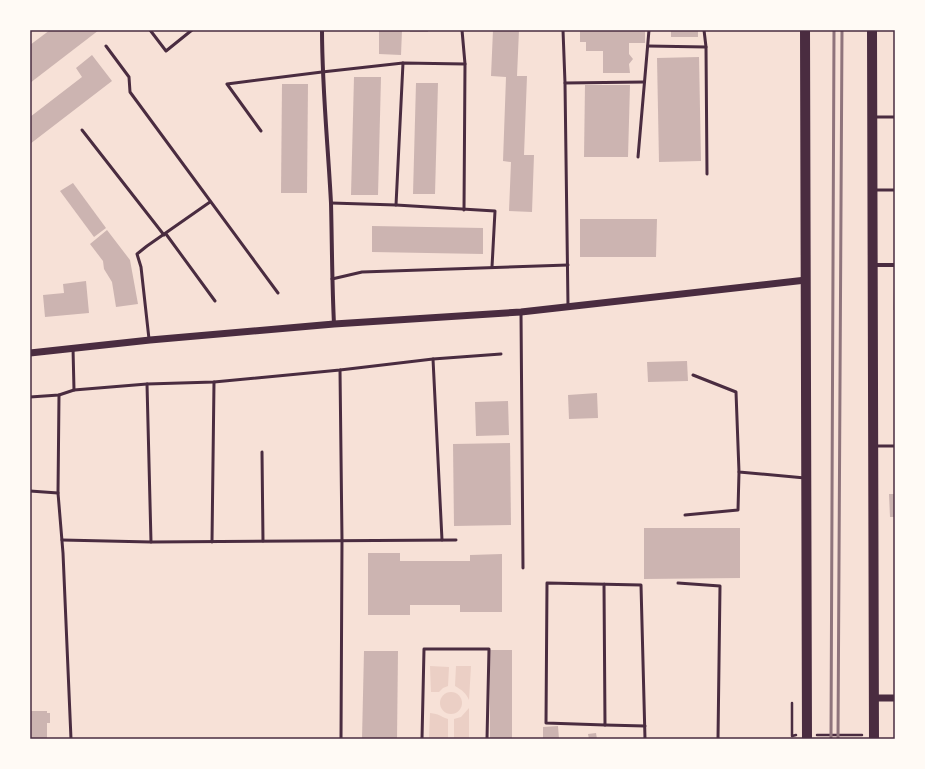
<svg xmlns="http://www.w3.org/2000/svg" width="925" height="769" viewBox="0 0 925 769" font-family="'Asap Condensed',sans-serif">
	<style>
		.green { fill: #ebcfc5 }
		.building { fill: #ccb4b1 }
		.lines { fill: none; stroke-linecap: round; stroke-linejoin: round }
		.path { stroke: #4a2c40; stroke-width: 2.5 }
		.service { stroke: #4a2c40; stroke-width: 3 }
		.minor { stroke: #4a2c40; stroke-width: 4 }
		.tertiary { stroke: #4a2c40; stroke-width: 7 }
		.trunk { stroke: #4a2c40; stroke-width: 10 }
		.rail { stroke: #8f747c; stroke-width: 3 }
		.neatline { fill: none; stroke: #4a2c40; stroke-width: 1.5 }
	</style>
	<rect width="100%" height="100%" fill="#f7e1d7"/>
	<!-- green -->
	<g class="green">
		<path d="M430,666L449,667L448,686L443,688L439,692H431Z"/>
		<path d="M456,666H471L469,700C466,693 462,690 455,686Z"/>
		<circle cx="451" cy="703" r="11"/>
		<path d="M469,708V738L454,739V719L461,717Z"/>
		<path d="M430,713C440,714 439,716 448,719V739L429,738Z"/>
	</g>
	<!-- building -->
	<g class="building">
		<path d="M50,30H99L30,83V45Z"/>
		<path d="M379,30H402L401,55L379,54Z"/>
		<rect x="410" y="30" width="18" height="2"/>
		<path d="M493,30H519L517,76H527L524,155H534L532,212L509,211L511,162L503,161L506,77L491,76Z"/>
		<path d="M580,30H645V43H629V54L633,59L629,64L630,73H603V51H586V42H580Z"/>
		<rect x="671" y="30" width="27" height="7"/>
		<path d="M92,55L112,81L30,144V117L82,77L76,68Z"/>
		<path d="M699,57L701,161L659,162L657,58Z"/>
		<path d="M354,77H381L378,195H351Z"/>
		<path d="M416,83H438L435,194H413Z"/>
		<path d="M282,84H308L307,193H281Z"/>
		<path d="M585,85H630L628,157H584Z"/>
		<path d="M73,183L106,228L94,237L60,191Z"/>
		<path d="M580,219H657L656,257H580Z"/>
		<path d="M372,226L483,228V254L372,252Z"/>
		<path d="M107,230L130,260L138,304L116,307L112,282L104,269L103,261L90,244Z"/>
		<path d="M86,281L89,313L45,317L43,295L64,293L63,284Z"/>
		<path d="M894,287H895V310H893Z"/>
		<path d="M687,361L688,381L648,382L647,362Z"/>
		<path d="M597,393L598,418L569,419L568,395Z"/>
		<path d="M508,401L509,435L476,436L475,402Z"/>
		<path d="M510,443L511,525L454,526L453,444Z"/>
		<path d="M889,494H895V517H890Z"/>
		<path d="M644,528H740V578L644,579Z"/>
		<path d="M368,553H400V561H470V555L502,554V612H460V605H410V615H368Z"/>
		<rect x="490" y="650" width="22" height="89"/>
		<path d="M364,651H398L397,739H362Z"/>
		<path d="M30,711H47V713H50V723H47V739H30Z"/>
		<path d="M558,726L559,739H543V727Z"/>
		<path d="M596,733L597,739H589L588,734Z"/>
	</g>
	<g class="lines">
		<!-- path -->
		<g class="path">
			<path d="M792,703V736L796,735"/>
			<path d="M817,735H862"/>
		</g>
		<!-- service -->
		<g class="service">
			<path d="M150,30L166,51L192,30"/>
			<path d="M462,30L465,64L464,210"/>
			<path d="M563,30L565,83L568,306"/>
			<path d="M704,30L706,47"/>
			<path d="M106,46L129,77L130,92L278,293"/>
			<path d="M648,46L706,47L707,174"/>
			<path d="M565,83L644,82"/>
			<path d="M875,117H895"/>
			<path d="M82,130L164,235"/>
			<path d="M261,131L227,84L322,72L403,63L465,64"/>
			<path d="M638,157L649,30"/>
			<path d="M874,190H895"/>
			<path d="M331,203L396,205L495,211L492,267"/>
			<path d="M396,205L403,63"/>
			<path d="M166,234L215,301"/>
			<path d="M332,279L362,272L568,265"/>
			<path d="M521,312L523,568"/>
			<path d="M149,339L141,267L137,254L147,246L210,202"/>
			<path d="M73,348L74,390"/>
			<path d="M433,359L442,540"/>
			<path d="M340,370L342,540L341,739"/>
			<path d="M693,375L736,392L739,472L805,478"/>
			<path d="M147,384L151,542"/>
			<path d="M59,395L58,493L63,553L71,739"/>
			<path d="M30,397L59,395L74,390L147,384L214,382L340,370L433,359L501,354"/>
			<path d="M875,446H895"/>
			<path d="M262,452L263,541"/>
			<path d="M30,491L58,493"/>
			<path d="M685,515L738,510L739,472"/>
			<path d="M62,540L151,542L456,540"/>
			<path d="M212,542L214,382"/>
			<path d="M678,583L720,586L718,739"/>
			<path d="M604,584L605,725L546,723L547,583L641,585L645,739"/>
			<path d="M605,725L645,726"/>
			<path d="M422,739L424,649H489L487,739"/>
		</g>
		<!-- minor -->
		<g class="minor">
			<path d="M322,30C322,88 328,145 331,203C332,243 332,284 334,324"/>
			<path d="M873,265H895"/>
		</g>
		<!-- tertiary -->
		<g class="tertiary">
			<path d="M30,353L150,340L334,324L521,312L806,280"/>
			<path d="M873,698H895"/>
		</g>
		<!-- trunk -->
		<g class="trunk">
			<path d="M805,30L807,739"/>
			<path d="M872,30L874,739"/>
		</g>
		<!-- rail -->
		<g class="rail">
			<path d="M831,739L834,30"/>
			<path d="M838,739L842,30"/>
		</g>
	</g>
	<!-- border -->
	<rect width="925" height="769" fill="none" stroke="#fffaf5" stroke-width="62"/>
	<rect x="31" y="31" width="863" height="707" class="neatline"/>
</svg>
